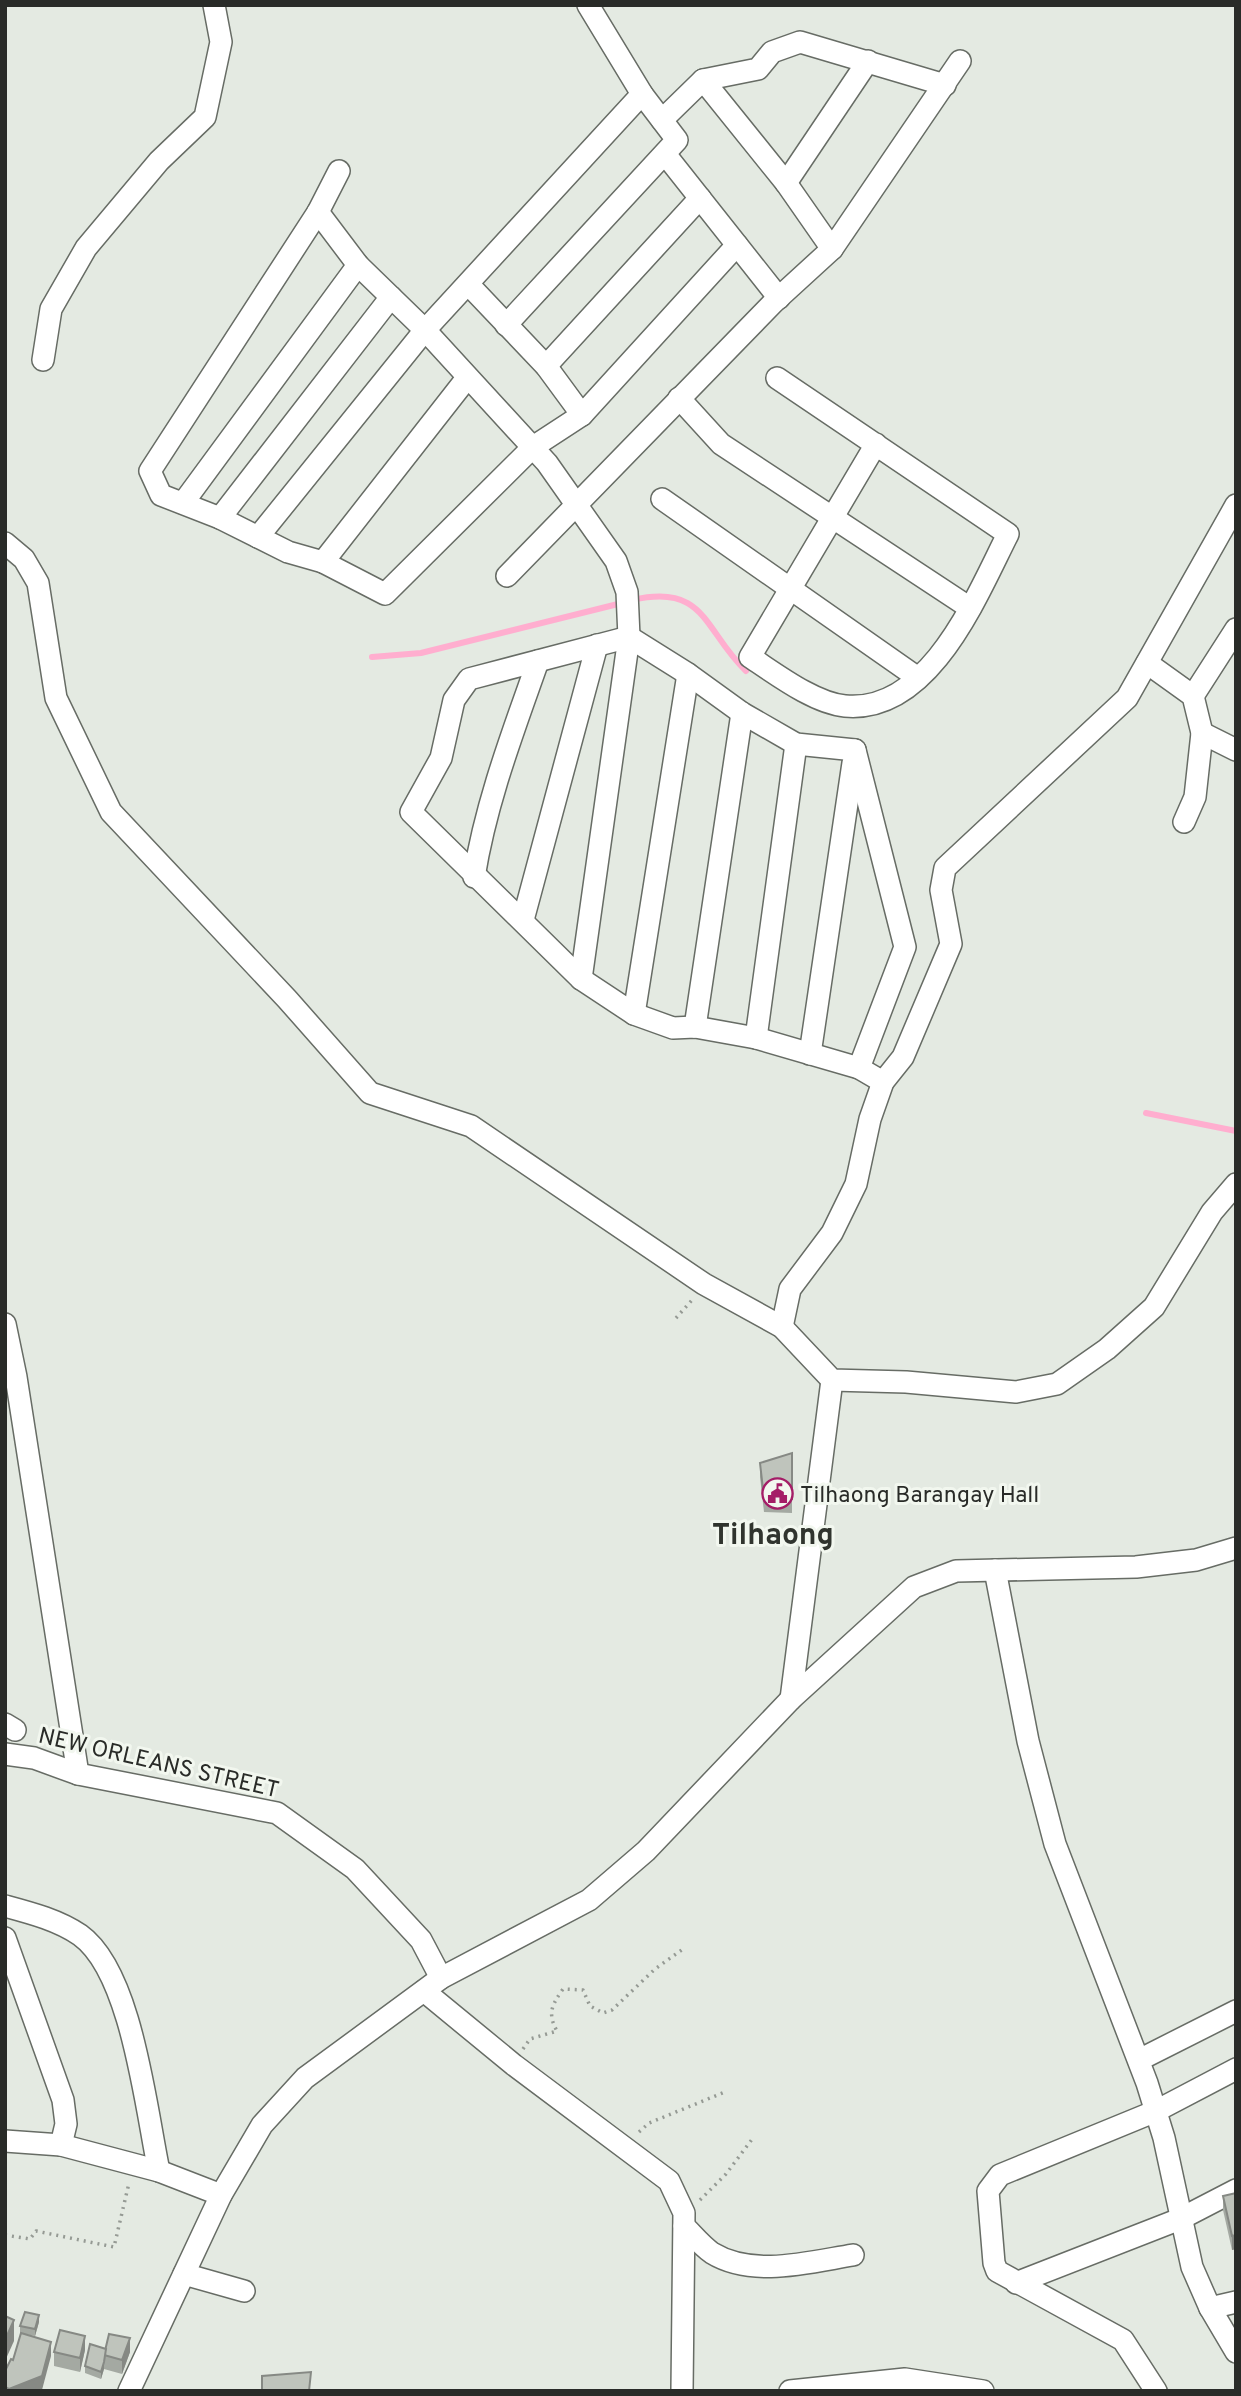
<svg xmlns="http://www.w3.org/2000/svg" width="1241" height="2396" viewBox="0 0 1241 2396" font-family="Overpass,sans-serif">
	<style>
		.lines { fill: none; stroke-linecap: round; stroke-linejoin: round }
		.stream { stroke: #ffaecf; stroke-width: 6 }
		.minor-casing { stroke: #676c65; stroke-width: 24 }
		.path { stroke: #959a94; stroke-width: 3.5; stroke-dasharray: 2 5; stroke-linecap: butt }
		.minor { stroke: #fff; stroke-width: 21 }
		.wall { fill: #a4a9a2 }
		.shaded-wall { fill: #868984 }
		.building { fill: #bfc4bc; stroke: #868984; stroke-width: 2 }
		.labels { text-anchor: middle; stroke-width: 6; stroke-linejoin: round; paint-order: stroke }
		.poi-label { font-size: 23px; fill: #292b28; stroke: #f2f7ef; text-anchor: start }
		.street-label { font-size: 23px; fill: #292b28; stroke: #f2f7ef }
		.district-label { font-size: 30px; font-weight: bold; fill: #30342e; stroke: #f2f7ef }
	</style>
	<rect width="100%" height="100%" fill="#e4eae2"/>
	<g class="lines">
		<!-- stream -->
		<g class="stream">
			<path d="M633,600C706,583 704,631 746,671"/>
			<path d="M372,657L421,653L622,603"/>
			<path d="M1146,1113L1236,1131"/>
		</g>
		<defs>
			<g id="minor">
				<path d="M703,80L786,183L832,249"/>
				<path d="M662,120L703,80L758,69L772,52L800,42L945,85"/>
				<path d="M665,154L779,298"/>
				<path d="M339,171L318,212L150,471L161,495L220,518L288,552L323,562L385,594L533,447L582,415L737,245"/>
				<path d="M786,183L868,61"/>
				<path d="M318,212L358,265L425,330L547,463L616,561L627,592L629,637L581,979"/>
				<path d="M469,285L546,366L582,415"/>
				<path d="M506,325L677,140L642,94L588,5"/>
				<path d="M43,360L51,309L86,248L159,161L205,117L221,42L214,5"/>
				<path d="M546,366L700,198"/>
				<path d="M777,378L1008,534C977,595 930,714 845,706C814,703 776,674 750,657L876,444"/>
				<path d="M679,398L721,444L970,608"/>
				<path d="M662,499L918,678"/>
				<path d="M183,503L358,265"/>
				<path d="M220,518L391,297"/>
				<path d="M258,537L425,330L642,94"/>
				<path d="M5,543L24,559L38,583L56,698L111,812L287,999L370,1093L471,1126L704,1284L782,1327L832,1380L906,1382L1016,1392L1057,1384L1107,1349L1154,1307L1212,1212L1236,1184"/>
				<path d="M323,562L467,378"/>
				<path d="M507,576L774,302L832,249L960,61"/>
				<path d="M1147,663L1193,696L1202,733L1195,797L1184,822"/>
				<path d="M1193,696L1236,629"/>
				<path d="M1202,733L1236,750"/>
				<path d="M855,750L796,744L742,713L688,674L629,637L469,679L454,700L441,758L411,812L581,979L634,1014L673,1028L695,1027L756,1038L859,1068L883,1082"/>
				<path d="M855,750L905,947L859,1068"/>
				<path d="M474,877C486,802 513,732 538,661"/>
				<path d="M523,920L597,645"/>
				<path d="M634,1014L688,674"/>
				<path d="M695,1027L742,713"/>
				<path d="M756,1038L796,744"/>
				<path d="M810,1054L853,763"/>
				<path d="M5,1324L16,1377L78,1774"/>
				<path d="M782,1327L790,1289L832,1233L856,1184L870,1119L883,1082L903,1057L951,944L941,890L945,868L1127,698L1236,505"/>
				<path d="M995,1570L1028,1741L1055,1844L1147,2083L1164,2138L1192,2267L1210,2308L1236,2352"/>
				<path d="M791,1699L832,1380"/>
				<path d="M5,1724L15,1730"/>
				<path d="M5,1754L34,1758L78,1774L277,1813L355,1869L421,1940L441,1978"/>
				<path d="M5,1906C31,1913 58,1920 80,1935C132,1972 146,2110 159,2171"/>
				<path d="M5,1938L63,2100L66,2124L61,2145"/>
				<path d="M424,1991L514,2065L669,2181L684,2213L682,2391"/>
				<path d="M1139,2060L1236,2011"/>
				<path d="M5,2141L61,2145L159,2171L221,2195"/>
				<path d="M684,2226C693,2235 702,2246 712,2253C753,2278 810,2262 853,2255"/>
				<path d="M184,2274L244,2291"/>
				<path d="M1016,2283L1180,2219L1236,2190"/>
				<path d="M1210,2308L1236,2302"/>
				<path d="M129,2391L221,2195L262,2125L305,2078L441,1978L589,1900L646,1851L791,1699L914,1587L956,1571L1136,1567L1196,1560L1236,1548"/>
				<path d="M790,2391L905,2379L983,2391"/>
				<path d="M1156,2391L1123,2340L997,2271L994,2263L988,2191L1000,2175L1156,2111L1236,2069"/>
			</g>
		</defs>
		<!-- minor casing -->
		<use href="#minor" class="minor-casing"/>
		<!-- path -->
		<g class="path">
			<path d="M676,1318L692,1300"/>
			<path d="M523,2049L530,2039L557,2031C547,2013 552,2005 563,1989L583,1990L590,2006L603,2013L612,2010L655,1969L683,1949"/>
			<path d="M639,2132L649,2123L725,2092"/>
			<path d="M700,2200L726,2174L753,2138"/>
			<path d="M5,2235L30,2239L36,2231L114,2247L129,2183"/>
		</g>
		<!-- minor -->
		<use href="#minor" class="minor"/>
	</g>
	<!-- wall -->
	<g class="wall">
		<path d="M792,1453V1513L764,1512L760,1477V1463Z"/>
		<path d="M1236,2193V2249L1232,2250L1223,2210V2196Z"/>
		<path d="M39,2322L35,2336L20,2333V2326Z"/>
		<path d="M106,2349L130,2352L122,2374L104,2369L101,2379L85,2373V2366Z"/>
		<path d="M85,2350L80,2372L54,2366V2352Z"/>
	</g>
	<!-- shaded-wall -->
	<g class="shaded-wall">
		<path d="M1236,2235V2249L1232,2250V2236Z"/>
		<path d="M39,2315V2322L35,2336V2329Z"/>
		<path d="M14,2320V2341L5,2361V2340Z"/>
		<path d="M85,2336V2350L80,2372V2358Z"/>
		<path d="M130,2338V2352L122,2374V2360Z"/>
		<path d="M51,2342V2356L42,2390L9,2391V2389Z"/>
		<path d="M104,2362V2369L101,2379V2372Z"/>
	</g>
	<!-- building -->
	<g class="building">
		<path d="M792,1453V1499L764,1498L760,1463Z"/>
		<path d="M1236,2193V2235L1232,2236L1223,2196Z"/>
		<path d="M25,2312L39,2315L35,2329L20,2326Z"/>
		<path d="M5,2316L14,2320L5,2340Z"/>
		<path d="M60,2330L85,2336L80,2358L54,2352Z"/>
		<path d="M21,2333L51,2342L42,2376L9,2389L5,2387V2371L11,2359L13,2360Z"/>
		<path d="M109,2334L130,2338L122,2360L104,2355Z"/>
		<path d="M90,2344L106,2349L104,2362L101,2372L85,2366Z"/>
		<path d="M311,2372L309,2391H251H262V2376Z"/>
	</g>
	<!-- icons -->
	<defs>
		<symbol id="civic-ring" viewBox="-11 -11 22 22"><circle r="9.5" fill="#f2f7ef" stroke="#a41d67" stroke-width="1.5"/><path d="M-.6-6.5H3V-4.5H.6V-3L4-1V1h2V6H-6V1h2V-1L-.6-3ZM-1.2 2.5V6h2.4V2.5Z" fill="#a41d67"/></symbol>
	</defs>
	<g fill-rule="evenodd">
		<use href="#civic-ring" x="760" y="1476" width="35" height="35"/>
	</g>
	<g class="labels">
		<!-- poi labels -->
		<g class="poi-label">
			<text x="800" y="1502">Tilhaong Barangay Hall</text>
		</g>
		<!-- street labels -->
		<g class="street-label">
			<text transform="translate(159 1762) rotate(13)" y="8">NEW ORLEANS STREET</text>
		</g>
		<!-- district labels -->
		<g class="district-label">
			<text x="773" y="1544">Tilhaong</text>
		</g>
	</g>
	<!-- border -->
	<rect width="1241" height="2396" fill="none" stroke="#292b28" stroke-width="14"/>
</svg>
